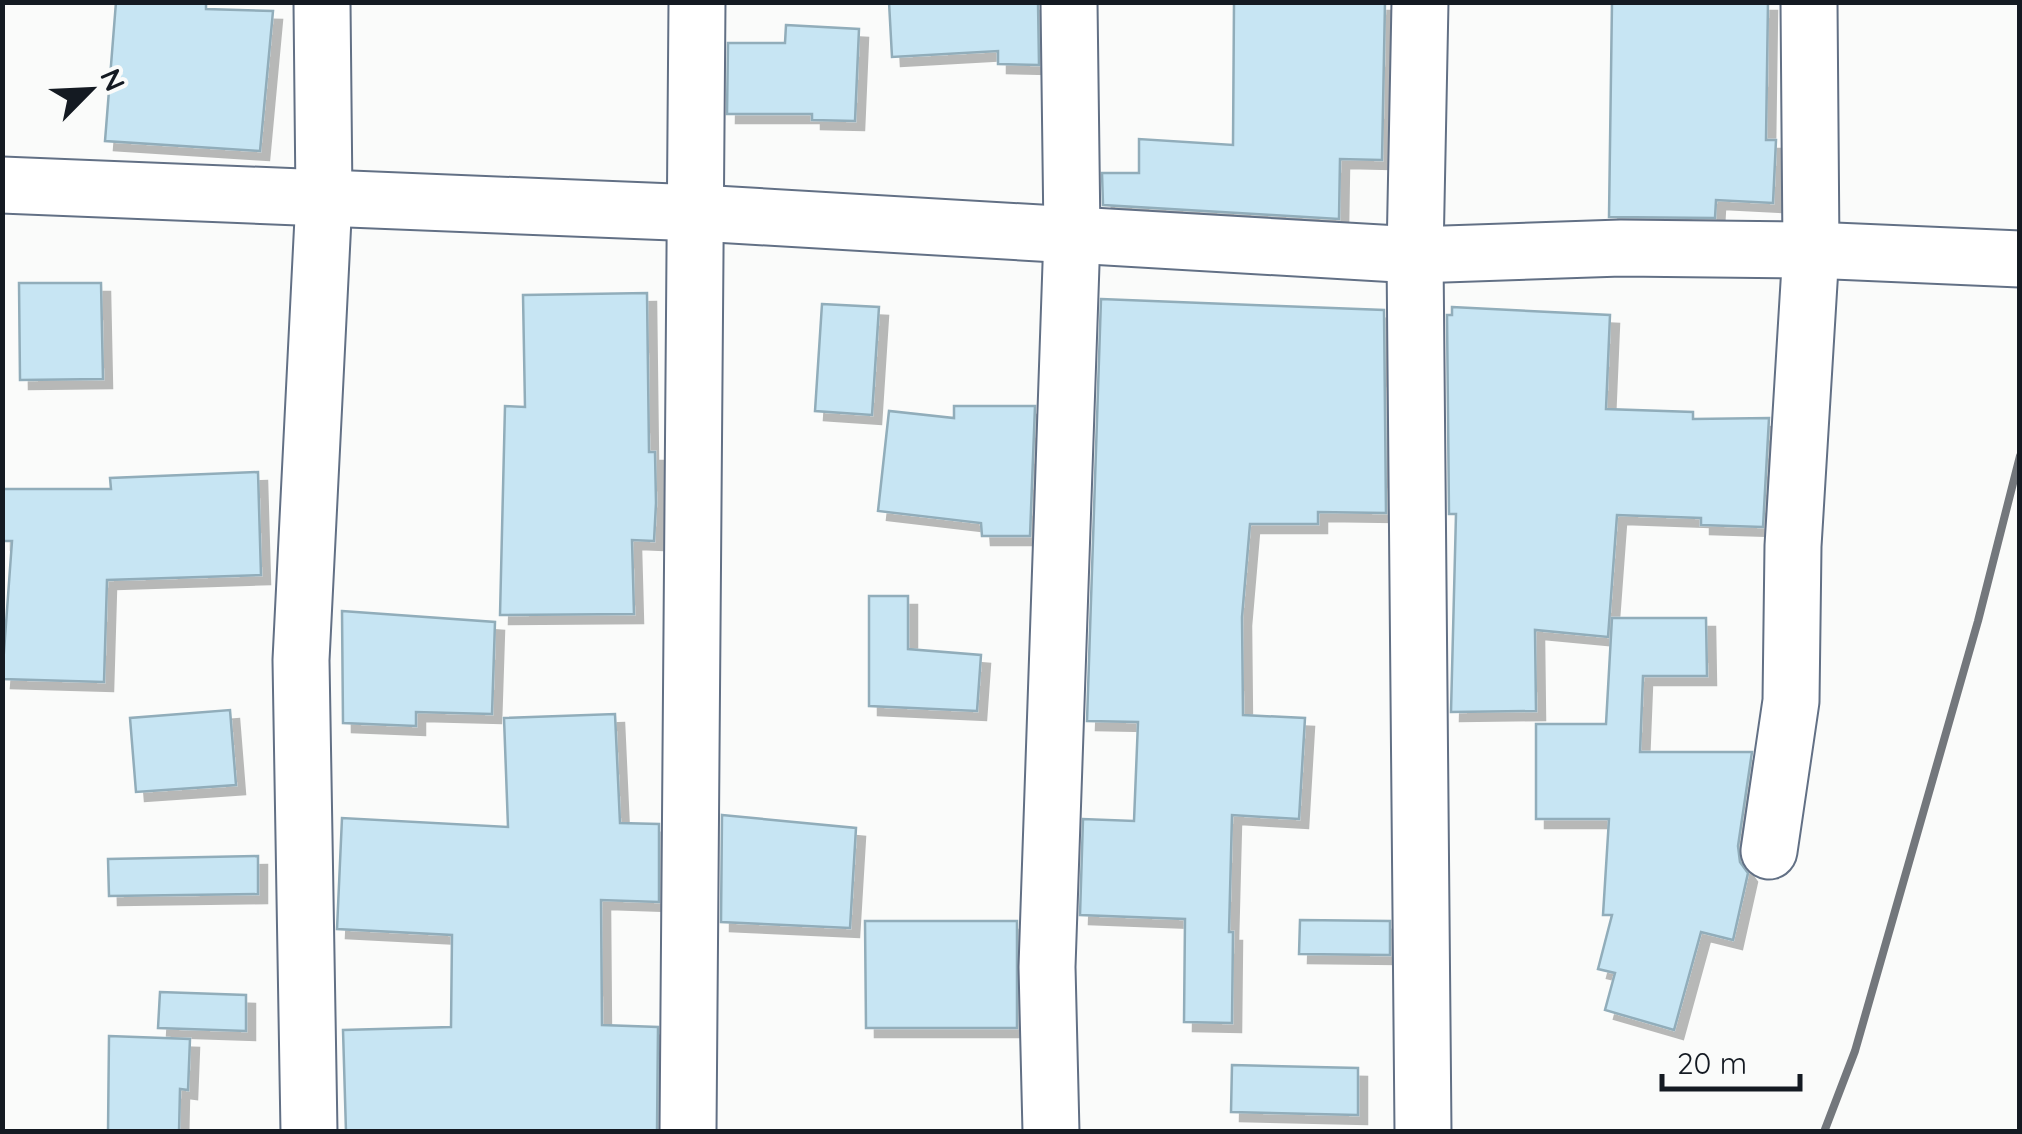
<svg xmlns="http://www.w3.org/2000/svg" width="2022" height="1134" viewBox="0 0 2022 1134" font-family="Quicksand,sans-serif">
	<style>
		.building { fill: #c7e5f3; stroke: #91adba; stroke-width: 2.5; filter: url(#shadow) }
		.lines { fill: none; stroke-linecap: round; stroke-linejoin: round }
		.minor-casing { stroke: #627085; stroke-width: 59 }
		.minor { stroke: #fff; stroke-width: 55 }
		.rail { stroke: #73777c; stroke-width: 8 }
	</style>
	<defs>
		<filter id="shadow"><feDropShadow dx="9" dy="9" stdDeviation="0" flood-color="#0004"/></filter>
	</defs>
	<rect width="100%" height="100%" fill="#fafbfa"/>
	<!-- building -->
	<g class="building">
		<path d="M116,2H206V9L273,11L260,151L105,141Z"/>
		<path d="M889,2H1038L1039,65L998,64V51L892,57Z"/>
		<path d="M1234,2H1385L1382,160L1340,159L1339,219L1103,205L1102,173H1139V139L1233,145Z"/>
		<path d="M1612,2H1768L1766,140H1776L1773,203L1716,200L1715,218L1609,217Z"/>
		<path d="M786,25L859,29L855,121L812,120V114H727L728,43H785Z"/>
		<path d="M19,283H101L103,379L20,380Z"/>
		<path d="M647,293L649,452H655L656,503L654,541L632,540L634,614L500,615L505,406L525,407L523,295Z"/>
		<path d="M1101,299L1384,310L1386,513L1318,512V524H1250L1242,617L1243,715L1305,718L1299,819L1232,815L1229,932H1233L1232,1023L1184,1022L1185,919L1080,915L1083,819L1134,821L1138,722L1087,721Z"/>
		<path d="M822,304L879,307L872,415L815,411Z"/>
		<path d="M1452,307L1610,315L1606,409L1693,412V419L1769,418L1763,527L1701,525V518L1617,515L1608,637L1535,630L1536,711L1451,712L1456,514H1449L1447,315H1452Z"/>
		<path d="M954,406H1035L1030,536H982L981,523L878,511L889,411L954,418Z"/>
		<path d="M258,472L261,575L107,580L104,682L2,679L12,541H2V489H111L110,478Z"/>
		<path d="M869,596H908V649L981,655L977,711L869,706Z"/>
		<path d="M342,611L495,622L492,714L416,712V726L343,723Z"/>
		<path d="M1612,618H1706L1707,676H1643L1640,752H1752L1738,846L1740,862L1748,873L1733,940L1701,932L1674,1030L1605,1010L1615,973L1598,969L1612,915H1603L1609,819H1536V724H1606Z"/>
		<path d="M230,710L236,785L136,792L130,718Z"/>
		<path d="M615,714L620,823L659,824V902L601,900L602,1025L658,1027L657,1132H346L343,1030L451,1027L452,935L337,929L342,818L508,827L504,718Z"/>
		<path d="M722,815L856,828L850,928L721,922Z"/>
		<path d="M258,856V894L109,896L108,859Z"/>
		<path d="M1300,920L1390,921V955L1299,954Z"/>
		<path d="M865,921H1017V1028H866Z"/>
		<path d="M160,992L246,995V1031L158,1028Z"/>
		<path d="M109,1036L190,1039L188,1090L180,1089L179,1132H108Z"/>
		<path d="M1232,1065L1358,1068V1115L1231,1112Z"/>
	</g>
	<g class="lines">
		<defs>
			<g id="minor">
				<path d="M1420,2L1415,255L1423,1132"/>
				<path d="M2,185L698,213L1415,255L1621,248L1811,250L2020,259"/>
				<path d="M1769,851L1791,701L1793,546L1811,250L1809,2"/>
				<path d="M309,1132L301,660L324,198L322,2"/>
				<path d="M688,1132L697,2"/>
				<path d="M1051,1132L1047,967L1072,235L1069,2"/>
			</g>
		</defs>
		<!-- minor casing -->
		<use href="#minor" class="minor-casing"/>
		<!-- minor -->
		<use href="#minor" class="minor"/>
		<!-- rail -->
		<path class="rail" d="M1824,1132L1855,1051L1978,621L2020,456"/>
	</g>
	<!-- border -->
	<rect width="2022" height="1134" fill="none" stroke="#141a22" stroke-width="10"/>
	<!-- north arrow -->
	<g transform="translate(90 90) rotate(66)" stroke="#fafbfa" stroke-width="8" paint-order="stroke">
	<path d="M0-8L18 38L0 25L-18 38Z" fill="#141a22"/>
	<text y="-15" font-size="28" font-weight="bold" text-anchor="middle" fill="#141a22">N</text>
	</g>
	<!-- scale -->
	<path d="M1662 1074v15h138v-15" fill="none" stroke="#141a22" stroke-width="5"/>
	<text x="1677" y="1074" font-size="30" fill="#141a22" stroke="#fafbfa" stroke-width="8" paint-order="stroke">20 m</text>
</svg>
